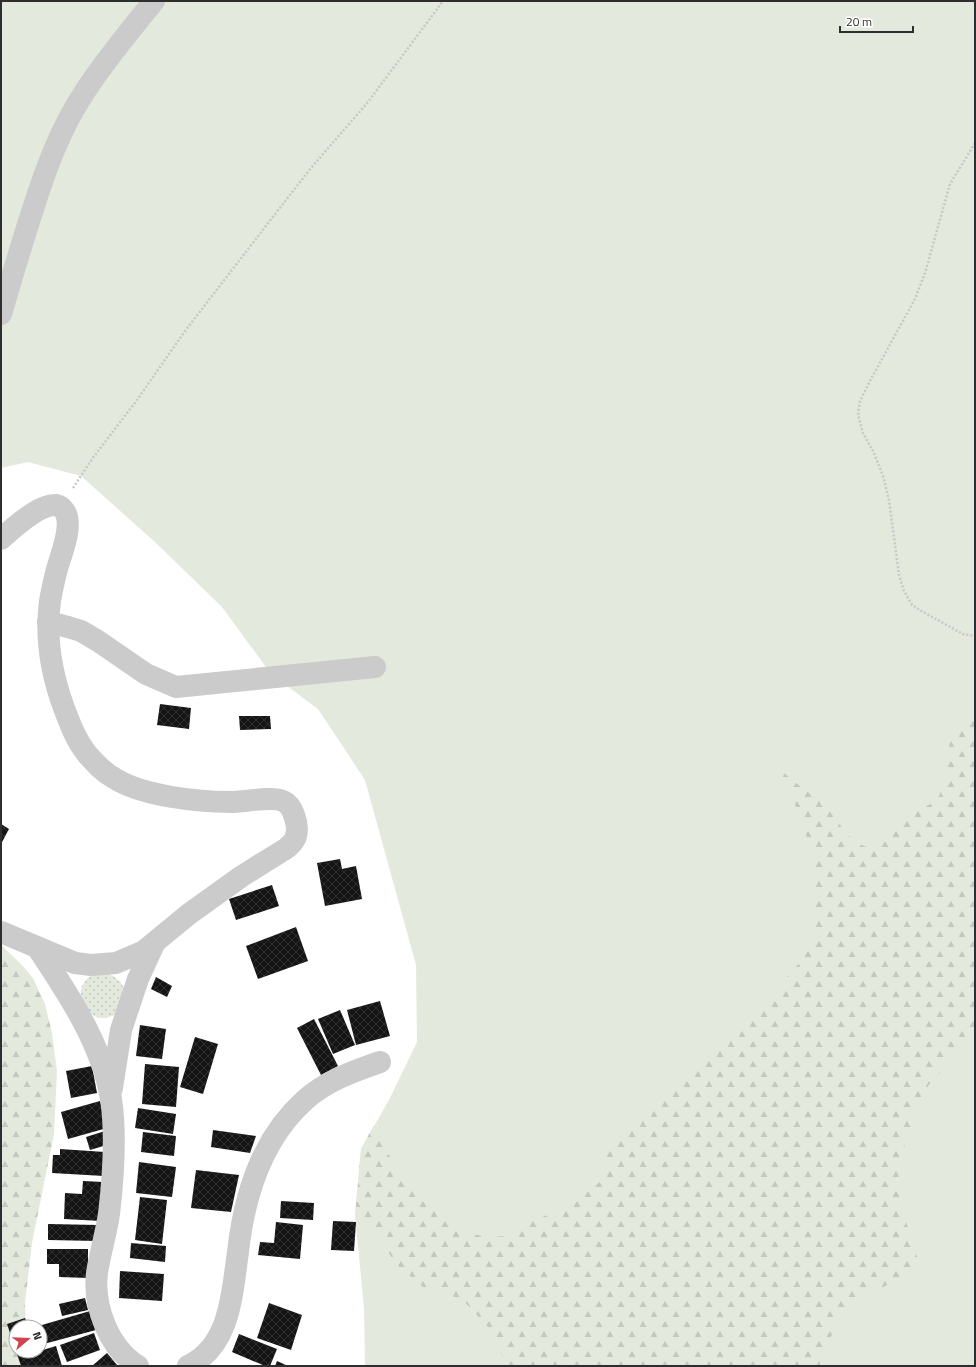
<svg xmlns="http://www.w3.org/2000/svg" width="976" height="1367" viewBox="0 0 976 1367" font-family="'Titillium Web',sans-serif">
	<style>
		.grass { fill: #e4e9dd }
		.forest { fill: url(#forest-firs) }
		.park { fill: url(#park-dots) }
		.building { fill: url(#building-cross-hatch) }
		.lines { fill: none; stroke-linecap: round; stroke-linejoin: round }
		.path { stroke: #c8c8c8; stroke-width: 2.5; stroke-dasharray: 2 2; stroke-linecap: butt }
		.minor { stroke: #cbcbcb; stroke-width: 22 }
	</style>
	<defs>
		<pattern id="forest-firs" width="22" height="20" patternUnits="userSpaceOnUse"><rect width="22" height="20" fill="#e4e9dd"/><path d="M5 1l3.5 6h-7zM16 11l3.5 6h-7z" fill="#c4c8be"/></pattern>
		<pattern id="park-dots" width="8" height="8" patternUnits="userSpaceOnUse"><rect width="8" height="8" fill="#e4e9dd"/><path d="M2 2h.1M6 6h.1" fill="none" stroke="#c4c8be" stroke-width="1.8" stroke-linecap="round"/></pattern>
		<pattern id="building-cross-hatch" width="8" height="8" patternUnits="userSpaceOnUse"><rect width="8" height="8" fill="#151515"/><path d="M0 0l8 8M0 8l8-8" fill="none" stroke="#2f2f2f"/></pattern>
	</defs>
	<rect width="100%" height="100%" fill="#fff"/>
	<!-- grass -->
	<path class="grass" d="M1,1H975V1366H365L364,1308L355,1215L361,1149L389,1100L417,1042L416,965L365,780L318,709L271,674L222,607L156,543L81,476L28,462L1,468Z"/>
	<!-- forest -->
	<g class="forest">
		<path d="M975,718V1031L928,1086L909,1130L898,1171L901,1201L910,1237L919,1262L887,1285L858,1300L834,1330L820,1362V1366H506L504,1359L488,1327L462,1299L424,1288L394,1262L375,1229L355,1215L361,1149L374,1125L386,1150L401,1174L423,1199L444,1221L473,1234L490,1238L514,1234L531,1221L553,1213L575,1202L601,1181L609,1144L628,1124L650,1108L678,1083L712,1058L744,1028L800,962L813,938L816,911L815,880L810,847L800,816L779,769C793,781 808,792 822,803C836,815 854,854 876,846C895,840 892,827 902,818C914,808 936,808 941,791C947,775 945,741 957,730C963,726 969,722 975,718Z"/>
		<path d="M1,945L21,964L33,978L45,1004L52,1033L57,1071L54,1134L32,1243L25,1303L26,1327H16V1351L31,1366H1Z"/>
	</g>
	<!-- park -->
	<path class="park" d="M106,973C116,976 122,981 125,991L115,1015C99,1021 92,1018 85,1004C83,1001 81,998 81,995C79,989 85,979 91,976C95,974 101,974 106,973Z"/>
	<!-- building -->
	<g class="building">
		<path d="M160,704L191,708L189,729L157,725Z"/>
		<path d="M239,716H270L271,729L240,730Z"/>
		<path d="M1,824L9,829L1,844Z"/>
		<path d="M340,859L342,869L356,866L362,899L325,906L317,863Z"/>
		<path d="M272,885L279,906L236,920L229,899Z"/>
		<path d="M296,927L308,961L258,979L246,946Z"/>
		<path d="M156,977L172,986L167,997L151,989Z"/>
		<path d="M380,1001L390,1036L356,1045L347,1010Z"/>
		<path d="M340,1010L355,1045L333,1054L318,1019Z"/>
		<path d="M314,1019L338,1066L321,1075L297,1028Z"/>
		<path d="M140,1025L166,1029L162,1059L136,1056Z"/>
		<path d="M195,1037L218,1044L203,1094L180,1087Z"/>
		<path d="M145,1064L179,1067L176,1107L142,1104Z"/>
		<path d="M92,1066L97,1093L71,1098L66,1071Z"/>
		<path d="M100,1101L107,1128L68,1139L61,1112Z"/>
		<path d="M138,1108L176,1114L173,1134L135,1128Z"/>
		<path d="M213,1130L256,1136L250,1153L211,1147Z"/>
		<path d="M105,1131L110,1144L90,1150L86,1137Z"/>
		<path d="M143,1132L176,1136L174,1156L141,1152Z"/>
		<path d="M60,1149L105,1152L104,1176L52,1173L53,1155H60Z"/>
		<path d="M139,1162L176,1167L172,1197L136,1193Z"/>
		<path d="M196,1170L239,1175L231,1212L191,1208Z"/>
		<path d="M83,1181L103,1182L101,1221L64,1219L65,1193L82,1194Z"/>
		<path d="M140,1197L167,1200L162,1244L135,1240Z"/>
		<path d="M281,1201L314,1203L313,1220L280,1218Z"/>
		<path d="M333,1221L356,1222L354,1251L331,1250Z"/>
		<path d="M276,1222L303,1225L300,1259L258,1255L260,1242L274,1243Z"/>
		<path d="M48,1224L98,1225L97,1241L48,1240Z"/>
		<path d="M131,1243L166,1246L165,1262L130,1258Z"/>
		<path d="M47,1249H88V1278L59,1277V1264H47Z"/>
		<path d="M120,1271L164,1274L162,1301L119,1298Z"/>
		<path d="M85,1298L88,1310L62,1316L59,1304Z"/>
		<path d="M269,1303L302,1315L291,1350L257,1338Z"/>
		<path d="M90,1311L96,1330L40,1345V1327H35Z"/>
		<path d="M25,1318L28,1327H16V1351L7,1324Z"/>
		<path d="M94,1333L100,1350L67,1362L60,1345Z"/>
		<path d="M239,1334L277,1349L270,1366H265L232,1352Z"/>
		<path d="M56,1346L62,1366H21L16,1351H36V1352Z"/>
		<path d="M107,1353L118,1366H92Z"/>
		<path d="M277,1361L288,1366H275Z"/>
	</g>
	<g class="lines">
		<!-- path -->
		<g class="path">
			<path d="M975,143L950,184L925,273L915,299L871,379L860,401L858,415L863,433L874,453L883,476L889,500L899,575L904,591L912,605L925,613L963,634L975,636"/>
			<path d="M73,488L92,459L137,400L185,331L272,218L311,168L368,102L443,1"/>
		</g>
		<!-- minor -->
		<g class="minor">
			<path d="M1,314C11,280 21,246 32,212C45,171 60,129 84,93C105,60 130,31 154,1"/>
			<path d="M1,539C11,530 48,495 62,508C76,521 61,554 57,569C54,580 52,590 50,601C45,639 51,673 64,708C70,724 76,740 87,754C95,763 103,772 114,778C142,796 198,802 231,802C244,802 272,796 283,801C293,805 299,825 296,836C295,841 291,844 287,848L242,876L189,914L144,951L116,963L91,965L75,963L1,932"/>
			<path d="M48,622L68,627L81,631L98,641L146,674L176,687L375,667"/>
			<path d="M37,947C67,992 102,1044 111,1099C116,1132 113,1180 109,1214C106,1234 100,1253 97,1273C93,1307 109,1348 138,1366"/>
			<path d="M112,1088L121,1030L138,979L154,944"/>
			<path d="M188,1366C231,1346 232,1292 238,1252C240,1234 243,1216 248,1198C258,1161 276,1126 305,1100C326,1081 354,1071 380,1062"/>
		</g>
	</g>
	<!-- border -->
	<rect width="976" height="1367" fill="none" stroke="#2e2e2e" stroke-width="4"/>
	<!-- north arrow -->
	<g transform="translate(28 1339) rotate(71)"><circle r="19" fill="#ffffff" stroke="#ababab"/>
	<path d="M0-3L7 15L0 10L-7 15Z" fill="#d14350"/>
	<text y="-6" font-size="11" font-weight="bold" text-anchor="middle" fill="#2e2e2e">N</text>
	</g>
	<!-- scale -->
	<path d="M840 26v6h73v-6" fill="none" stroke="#2e2e2e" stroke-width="2"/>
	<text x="846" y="26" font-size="12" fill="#2e2e2e" stroke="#ffffff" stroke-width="3" paint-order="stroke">20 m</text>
</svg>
